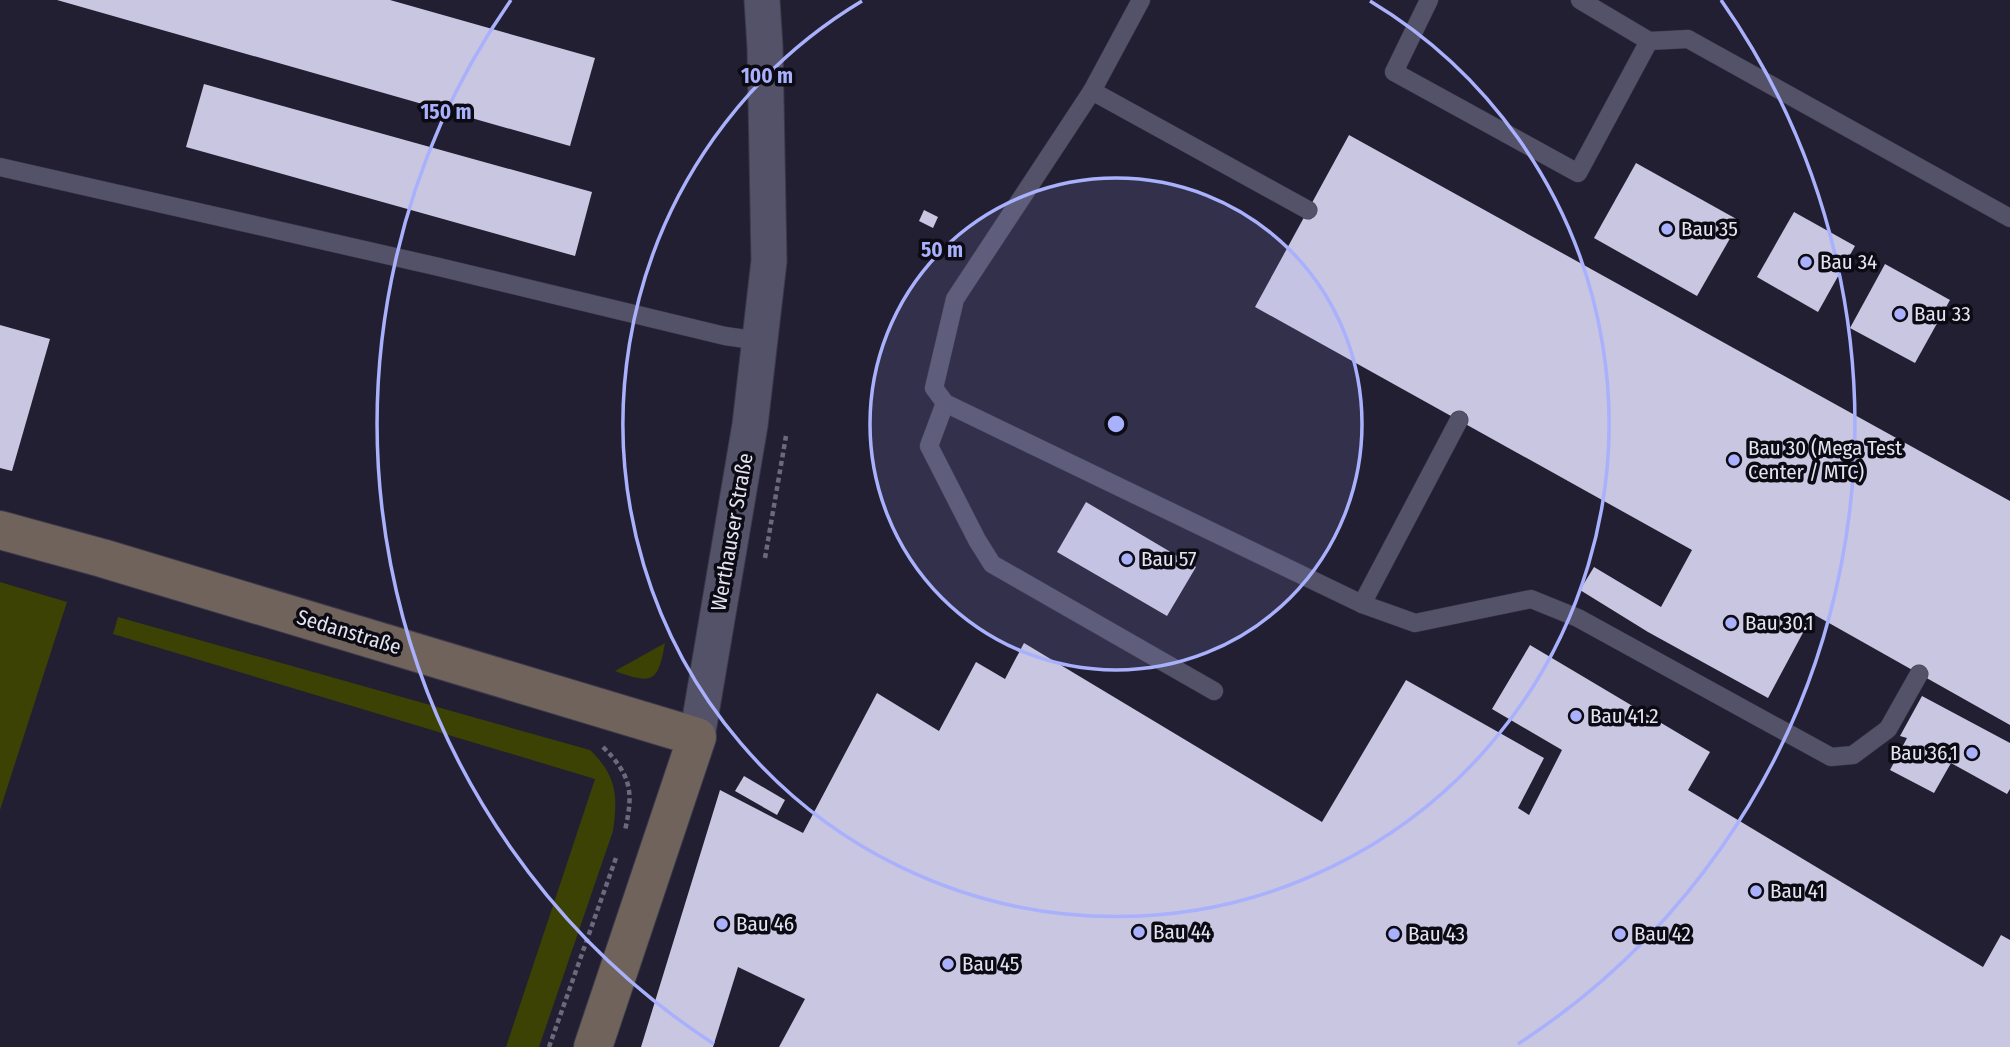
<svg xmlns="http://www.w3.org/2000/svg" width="2010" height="1047" viewBox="0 0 2010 1047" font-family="'Fira Sans Condensed',sans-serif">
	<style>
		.green { fill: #3c4104 }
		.building { fill: #c9c6e1 }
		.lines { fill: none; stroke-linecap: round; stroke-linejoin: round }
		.service-casing { stroke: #3c394a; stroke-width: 19 }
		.minor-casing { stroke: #3c394a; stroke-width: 37 }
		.secondary-casing { stroke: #3c394a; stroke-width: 40 }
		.path { stroke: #6b697b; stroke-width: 4.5; stroke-dasharray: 5 3.5; stroke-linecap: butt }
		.service { stroke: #545269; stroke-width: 18 }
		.minor { stroke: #545269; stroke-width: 35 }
		.secondary { stroke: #70635c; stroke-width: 38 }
		.ring { fill: none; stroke: #a9b0fc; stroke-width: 3.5 }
		.poi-dot { fill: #a9b0fc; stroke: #0c0b13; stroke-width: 2.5 }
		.labels { text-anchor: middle; stroke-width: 7; stroke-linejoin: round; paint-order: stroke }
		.poi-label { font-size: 21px; fill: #e4e3f1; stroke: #0c0b13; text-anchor: start }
		.street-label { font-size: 21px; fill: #e4e3f1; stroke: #0c0b13 }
		.centre { fill: #a9b0fc; stroke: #0c0b13; stroke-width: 3.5 }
		.ring-label { font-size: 21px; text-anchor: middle; font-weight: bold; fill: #a9b0fc; stroke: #0c0b13; stroke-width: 7; stroke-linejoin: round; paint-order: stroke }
	</style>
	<rect width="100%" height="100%" fill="#221f33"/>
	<!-- green -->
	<g class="green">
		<path d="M0,582L67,602L0,810Z"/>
		<path d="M118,617L590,750C617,776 618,796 613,831L539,1047H506L595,779L113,634Z"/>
		<path d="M665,643C658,682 653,685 615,671Z"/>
	</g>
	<!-- building -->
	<g class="building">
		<path d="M57,0H390L595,58L570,146Z"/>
		<path d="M204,84L592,192L575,256L186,147Z"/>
		<path d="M1349,135L2010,501V725L1813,614L1768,698L1648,632L1580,590L1594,567L1661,607L1692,550L1255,307Z"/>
		<path d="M1636,163L1740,221L1697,296L1594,238Z"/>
		<path d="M924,210L938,217L933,228L919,221Z"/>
		<path d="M1794,212L1855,246L1818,312L1757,277Z"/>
		<path d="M1885,264L1950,300L1915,363L1850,328Z"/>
		<path d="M0,325L50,339L12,471L0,468Z"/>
		<path d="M1086,502L1196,567L1167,616L1057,552Z"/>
		<path d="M1024,643L1322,822L1406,680L1544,758L1518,808L1529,815L1562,750L1492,709L1530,645L1710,752L1688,790L1983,967L2001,935L2010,940V1047H779L805,999L738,967L713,1047H641L720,790L803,833L877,693L939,731L976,662L1005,679Z"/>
		<path d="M1922,696L2010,743V789L2007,794L1951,763L1934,793L1890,770L1907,738L1900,736Z"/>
		<path d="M744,776L785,800L777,815L735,791Z"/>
	</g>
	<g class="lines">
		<defs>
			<g id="service">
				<path d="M1141,0L1092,91L1308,210"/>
				<path d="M1429,0L1394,72L1578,173L1649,41L1580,0"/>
				<path d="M1649,41L1688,39L2010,218"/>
				<path d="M1092,91L955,299L934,388L945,403L1362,604L1459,420"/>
				<path d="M0,167L439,267L725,336L760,341"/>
				<path d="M945,403L929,446L977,540L992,564L1214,691"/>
				<path d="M1362,604L1415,623L1531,599L1578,618L1831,757L1853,755L1888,729L1919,674"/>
			</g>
			<path id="minor" d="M697,737L750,425L769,261L765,47L762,0"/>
			<path id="secondary" d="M0,530L102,558L697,737L593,1047"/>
		</defs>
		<!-- service casing -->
		<use href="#service" class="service-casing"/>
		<!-- minor casing -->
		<use href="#minor" class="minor-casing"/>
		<!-- secondary casing -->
		<use href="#secondary" class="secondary-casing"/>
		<!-- path -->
		<g class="path">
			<path d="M765,558L786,436"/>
			<path d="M603,747C631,775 634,792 625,830"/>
			<path d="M549,1047L617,855"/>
		</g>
		<!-- service -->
		<use href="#service" class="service"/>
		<!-- minor -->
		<use href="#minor" class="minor"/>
		<!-- secondary -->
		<use href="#secondary" class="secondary"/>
	</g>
	<!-- distance rings -->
	<circle cx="1116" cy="424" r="246" fill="#a9b0fc" fill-opacity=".12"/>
	<g class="ring">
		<circle cx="1116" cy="424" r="246"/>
		<path d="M1370 1A493 493 0 1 1 862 1"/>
		<path d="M714 1044A739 739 0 0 1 511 0M1721 0A739 739 0 0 1 1518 1044"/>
	</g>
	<!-- markers -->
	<g class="poi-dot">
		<circle cx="1667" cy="229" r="7"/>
		<circle cx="1806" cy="262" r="7"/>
		<circle cx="1900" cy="314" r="7"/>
		<circle cx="1734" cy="460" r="7"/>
		<circle cx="1127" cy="559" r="7"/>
		<circle cx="1731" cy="623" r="7"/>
		<circle cx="1576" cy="716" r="7"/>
		<circle cx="1972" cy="753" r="7"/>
		<circle cx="1756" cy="891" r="7"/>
		<circle cx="722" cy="924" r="7"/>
		<circle cx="1139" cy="932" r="7"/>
		<circle cx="1394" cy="934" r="7"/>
		<circle cx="1620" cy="934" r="7"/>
		<circle cx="948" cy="964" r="7"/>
	</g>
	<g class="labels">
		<!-- poi labels -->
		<g class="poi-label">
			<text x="1681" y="236">Bau 35</text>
			<text x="1820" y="269">Bau 34</text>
			<text x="1914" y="321">Bau 33</text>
			<text x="1748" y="455">Bau 30 (Mega Test<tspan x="1748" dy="24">Center / MTC)</tspan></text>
			<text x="1141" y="566">Bau 57</text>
			<text x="1745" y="630">Bau 30.1</text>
			<text x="1590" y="723">Bau 41.2</text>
			<text x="1958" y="760" text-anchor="end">Bau 36.1</text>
			<text x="1770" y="898">Bau 41</text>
			<text x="736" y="931">Bau 46</text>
			<text x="1153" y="939">Bau 44</text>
			<text x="1408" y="941">Bau 43</text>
			<text x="1634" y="941">Bau 42</text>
			<text x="962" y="971">Bau 45</text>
		</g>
		<!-- street labels -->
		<g class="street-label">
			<text transform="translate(732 532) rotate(-80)" y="7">Werthauser Straße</text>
			<text transform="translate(349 632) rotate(17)" y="7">Sedanstraße</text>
		</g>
	</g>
	<circle cx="1116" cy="424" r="10" class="centre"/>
	<g class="ring-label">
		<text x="767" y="83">100 m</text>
		<text x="446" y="119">150 m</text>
		<text x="942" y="257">50 m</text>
	</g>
</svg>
